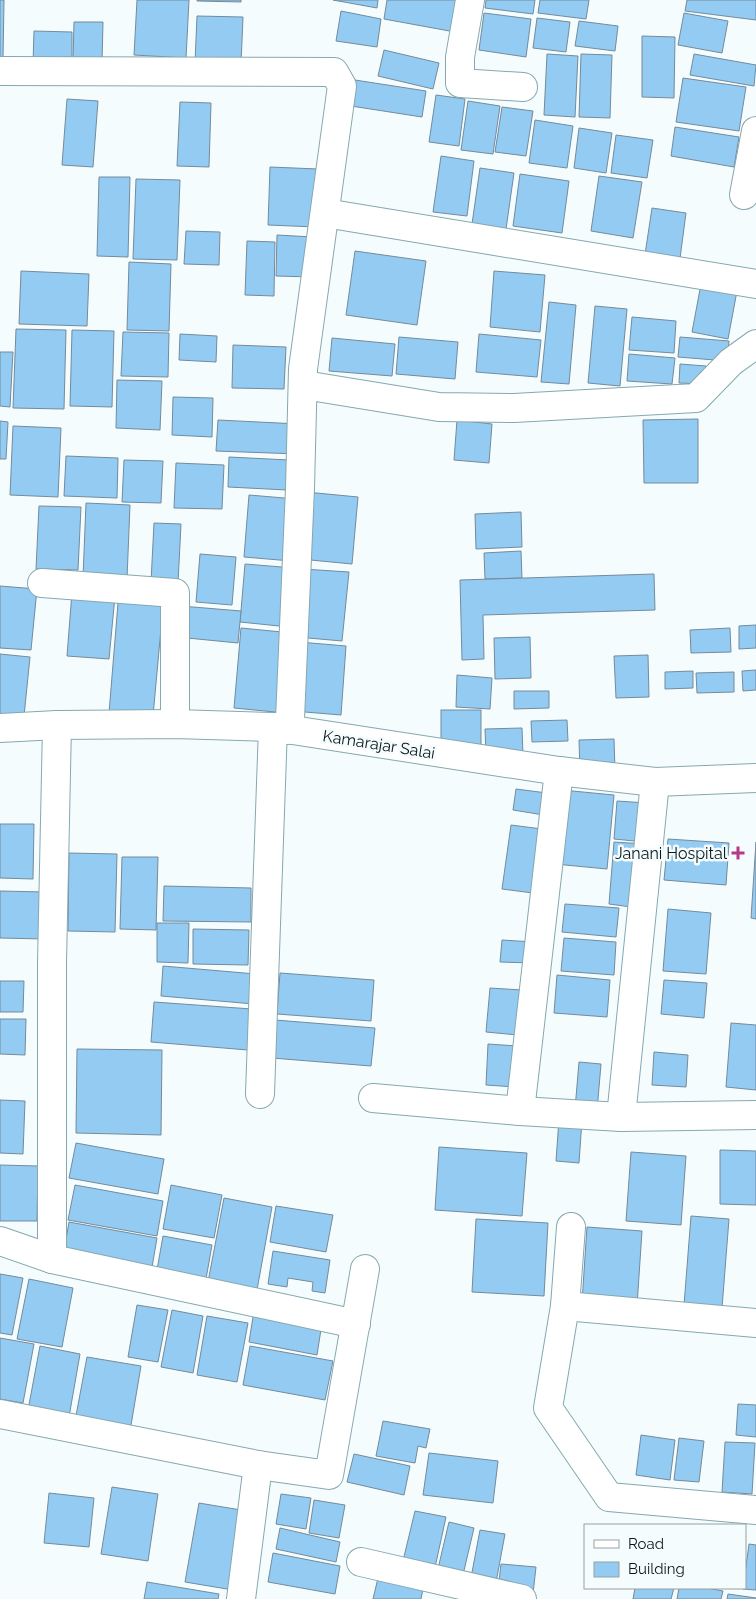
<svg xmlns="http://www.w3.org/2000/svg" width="756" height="1599" viewBox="0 0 756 1599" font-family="Raleway,sans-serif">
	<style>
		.building { fill: #93cbf3; stroke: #738b9c }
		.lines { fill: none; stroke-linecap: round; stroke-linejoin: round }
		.street-casing { stroke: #86a8af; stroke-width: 30 }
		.secondary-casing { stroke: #86a8af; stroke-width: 30 }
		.street { stroke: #fff; stroke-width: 28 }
		.secondary { stroke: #fff; stroke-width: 28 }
		.poi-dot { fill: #b73885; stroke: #f5fcfd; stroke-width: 2 }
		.labels { text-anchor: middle; stroke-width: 5; stroke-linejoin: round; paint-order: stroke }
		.street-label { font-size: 16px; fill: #0c191c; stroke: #f5fcfd }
		.poi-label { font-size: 16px; fill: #0c191c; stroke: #f5fcfd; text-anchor: end }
	</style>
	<rect width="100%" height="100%" fill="#f5fcfd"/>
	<!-- building -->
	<g class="building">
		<path d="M0,0H4L3,59H0Z"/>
		<path d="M137,0H189L186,58L134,55Z"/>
		<path d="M197,0H241V2L197,1Z"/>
		<path d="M333,0H378L377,8Z"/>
		<path d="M387,0H461L455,32L384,19Z"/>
		<path d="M486,0H535L533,14L485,8Z"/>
		<path d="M540,0H589L586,19L538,13Z"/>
		<path d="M687,0H756V20L685,11Z"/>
		<path d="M341,11L381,19L377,47L336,41Z"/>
		<path d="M484,13L531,19L526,57L479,50Z"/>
		<path d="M684,13L728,21L722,53L678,45Z"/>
		<path d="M197,16L243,17L241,64L195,63Z"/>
		<path d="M537,18L570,22L566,52L533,48Z"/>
		<path d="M579,21L618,26L615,51L575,46Z"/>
		<path d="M74,22H103L102,62L73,61Z"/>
		<path d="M34,31L72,32V63H33Z"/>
		<path d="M642,36L675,37L674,98L642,97Z"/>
		<path d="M384,50L439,63L433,89L378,76Z"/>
		<path d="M547,54L578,56L575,117L544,115Z"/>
		<path d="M581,54L612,55L610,118L579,117Z"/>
		<path d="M694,54L756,65L754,86L690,75Z"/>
		<path d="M683,78L746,87L739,131L676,122Z"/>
		<path d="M355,80L426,91L422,117L351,106Z"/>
		<path d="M436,95L465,99L459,146L429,142Z"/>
		<path d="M67,99L98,101L93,167L62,165Z"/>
		<path d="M468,101L500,106L493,154L461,150Z"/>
		<path d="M180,102L211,103L209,167L177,166Z"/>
		<path d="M502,107L533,111L526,156L495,152Z"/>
		<path d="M535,120L573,126L567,168L529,163Z"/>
		<path d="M675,127L739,137L734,167L671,156Z"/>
		<path d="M579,128L612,133L606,173L574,168Z"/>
		<path d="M616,135L653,140L647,178L611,173Z"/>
		<path d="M441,156L474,161L467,216L433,212Z"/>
		<path d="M270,167L318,169L316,227L268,225Z"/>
		<path d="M480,168L514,173L506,229L472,224Z"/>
		<path d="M520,174L569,181L562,233L513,226Z"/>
		<path d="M599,176L642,182L633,238L591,231Z"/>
		<path d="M99,177H130L128,257L97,256Z"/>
		<path d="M136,179L180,180L177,260L133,259Z"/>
		<path d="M652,208L686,213L679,266L644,261Z"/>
		<path d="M186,231L220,232L219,265L184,264Z"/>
		<path d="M277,235L313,237L312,277L276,276Z"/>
		<path d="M247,241L275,242L274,296L245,295Z"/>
		<path d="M355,251L426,261L417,325L346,315Z"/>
		<path d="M129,262L171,264L169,331L127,330Z"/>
		<path d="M21,271L89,274L87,326L19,324Z"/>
		<path d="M494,271L545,275L540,332L490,327Z"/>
		<path d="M701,284L737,291L728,339L692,332Z"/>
		<path d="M549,302L576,305L569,384L541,382Z"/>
		<path d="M595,306L627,309L620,386L588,383Z"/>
		<path d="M632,317L676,321L674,353L629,350Z"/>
		<path d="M16,329L66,330L64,409L13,408Z"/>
		<path d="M72,330L114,331L112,407L70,406Z"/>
		<path d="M123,332L169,333L168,377L121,376Z"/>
		<path d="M180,334L217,336L216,362L179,360Z"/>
		<path d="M479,334L541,340L537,377L476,372Z"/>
		<path d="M399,337L458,342L455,379L396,374Z"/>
		<path d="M680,337L729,341L727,361L678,357Z"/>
		<path d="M332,338L395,344L392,376L329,371Z"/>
		<path d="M233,345L286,347L284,389L232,388Z"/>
		<path d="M0,352H13L10,407L0,406Z"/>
		<path d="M629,354L675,358L672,384L627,381Z"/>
		<path d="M680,364L706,366L704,384L679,383Z"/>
		<path d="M117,380L162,381L160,430L116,428Z"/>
		<path d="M173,397L213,398L212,437L172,435Z"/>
		<path d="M698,419V483H644L643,420Z"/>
		<path d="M218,420L299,424L298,454L216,451Z"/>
		<path d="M457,420L492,424L489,463L454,460Z"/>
		<path d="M0,421L8,422L6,459H0Z"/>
		<path d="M13,426L61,428L58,497L10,495Z"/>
		<path d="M66,456L118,458L117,498L64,496Z"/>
		<path d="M229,457L289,460L287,490L228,487Z"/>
		<path d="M124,460L163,461L161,503L122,502Z"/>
		<path d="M176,463L224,465L222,509L174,508Z"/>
		<path d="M306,492L358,497L352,564L300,559Z"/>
		<path d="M249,495L296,499L291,561L244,557Z"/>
		<path d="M86,503L130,505L127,579L83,577Z"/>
		<path d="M39,506L81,507L78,570L36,569Z"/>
		<path d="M521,512L522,547L476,549L475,514Z"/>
		<path d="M154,523L181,524L178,583L151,582Z"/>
		<path d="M521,551L522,578L485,579L484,553Z"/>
		<path d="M200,554L236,557L232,605L196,602Z"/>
		<path d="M245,564L294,568L289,627L240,622Z"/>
		<path d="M303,569L349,572L342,641L297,637Z"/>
		<path d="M654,574L655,610L483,615L484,659L462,660L460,580Z"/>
		<path d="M0,586L37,589L31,650L0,648Z"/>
		<path d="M119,591L164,596L153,716L109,713Z"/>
		<path d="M72,592L115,596L109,659L67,656Z"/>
		<path d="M181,606L241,611L238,643L177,637Z"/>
		<path d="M756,625V648L739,649V626Z"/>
		<path d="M241,628L292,633L285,713L234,708Z"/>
		<path d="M730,628L731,652L691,653L690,630Z"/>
		<path d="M530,637L531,678L495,679L494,638Z"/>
		<path d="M299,642L346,646L341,715L293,711Z"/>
		<path d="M0,654L30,657L23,726L0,724Z"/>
		<path d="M648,655L649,697L616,698L614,656Z"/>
		<path d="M756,670V690L743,691L742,671Z"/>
		<path d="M693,671V688L665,689V672Z"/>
		<path d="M734,672V692L697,693L696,673Z"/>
		<path d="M457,675L492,678L490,709L456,707Z"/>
		<path d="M514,691H549V708L514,709Z"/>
		<rect x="441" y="710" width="40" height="39"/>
		<path d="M567,720L568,741L532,742L531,721Z"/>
		<path d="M522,728L523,755L486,756L485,729Z"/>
		<path d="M614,739L615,770L580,771L579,740Z"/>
		<path d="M516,789L547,793L544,815L513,810Z"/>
		<path d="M562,790L614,795L607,869L555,864Z"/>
		<path d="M617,801L647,803L644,842L614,839Z"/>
		<path d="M0,824H34L33,879L0,878Z"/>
		<path d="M511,825L542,829L533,893L502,889Z"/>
		<path d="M668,839L729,843L726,885L664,880Z"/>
		<path d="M614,842L646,844L639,908L609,904Z"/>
		<path d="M756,842V919L751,918Z"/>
		<path d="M69,853L117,854L115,932L68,931Z"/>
		<path d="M122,857H158L156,930L120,929Z"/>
		<path d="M164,886L251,888V922L163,921Z"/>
		<path d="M0,891L45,892L44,939L0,938Z"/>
		<path d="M565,904L619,908L616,937L562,932Z"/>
		<path d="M668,909L711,913L706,974L663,971Z"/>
		<path d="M157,923H189L188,963L157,962Z"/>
		<path d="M193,929L249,930L248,965L193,964Z"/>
		<path d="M564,938L616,942L614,975L561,971Z"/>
		<path d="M502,940L534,942L532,963L500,962Z"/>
		<path d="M163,966L256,974L254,1004L161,996Z"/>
		<path d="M280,973L374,980L371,1021L277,1014Z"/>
		<path d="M557,975L610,980L607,1017L554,1013Z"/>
		<path d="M664,980L707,983L704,1018L661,1014Z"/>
		<path d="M0,981H24L23,1012H0Z"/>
		<path d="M490,988L522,990L518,1035L486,1032Z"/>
		<path d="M154,1002L252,1009L248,1050L151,1042Z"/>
		<path d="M0,1019H26L25,1055L0,1054Z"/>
		<path d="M275,1020L375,1028L371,1066L272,1058Z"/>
		<path d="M731,1023L756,1025V1090L726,1087Z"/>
		<path d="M488,1044L517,1046L515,1087L486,1085Z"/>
		<path d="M77,1049L162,1050L161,1135L76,1133Z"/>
		<path d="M654,1052L688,1055L686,1087L652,1085Z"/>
		<path d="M579,1062L601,1064L597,1111L575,1109Z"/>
		<path d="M0,1100L25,1101L23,1154L0,1153Z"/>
		<path d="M559,1119L582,1120L579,1163L556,1161Z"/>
		<path d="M76,1143L164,1159L158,1194L69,1178Z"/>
		<path d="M439,1147L527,1153L522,1216L435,1210Z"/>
		<path d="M720,1150L756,1151V1205L720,1204Z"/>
		<path d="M631,1152L686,1156L681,1225L626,1221Z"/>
		<path d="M0,1165L38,1166L37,1221H0Z"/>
		<path d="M75,1185L163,1201L157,1236L68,1220Z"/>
		<path d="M171,1185L222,1195L214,1238L163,1229Z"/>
		<path d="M224,1198L272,1207L257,1290L208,1282Z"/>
		<path d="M276,1206L333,1215L326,1252L270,1242Z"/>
		<path d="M691,1216L729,1219L722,1308L684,1305Z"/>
		<path d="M476,1219L548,1223L544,1296L472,1292Z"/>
		<path d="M69,1222L157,1238L151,1273L63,1257Z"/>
		<path d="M587,1227L642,1231L637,1306L582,1302Z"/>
		<path d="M163,1236L212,1245L206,1279L157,1270Z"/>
		<path d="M273,1251L330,1260L325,1293L312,1291L313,1282L288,1278L287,1287L268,1284Z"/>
		<path d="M0,1274L23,1278L12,1335L0,1333Z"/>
		<path d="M29,1279L73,1288L62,1347L17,1339Z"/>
		<path d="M137,1305L168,1310L158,1362L128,1357Z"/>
		<path d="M172,1310L203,1316L193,1373L161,1367Z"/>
		<path d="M254,1311L322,1323L317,1355L249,1342Z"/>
		<path d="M207,1316L248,1323L237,1382L197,1375Z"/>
		<path d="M0,1338L34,1344L23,1403L0,1399Z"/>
		<path d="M40,1346L80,1354L69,1417L28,1410Z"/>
		<path d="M250,1346L333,1361L325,1400L243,1385Z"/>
		<path d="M87,1357L141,1366L130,1431L75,1421Z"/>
		<path d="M738,1404L756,1405V1437L736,1435Z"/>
		<path d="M383,1421L430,1429L426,1448L418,1446L415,1463L376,1456Z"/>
		<path d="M641,1435L675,1440L670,1480L636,1475Z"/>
		<path d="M679,1438L704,1441L699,1482L674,1480Z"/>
		<path d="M725,1442L755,1443L752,1494L722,1492Z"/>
		<path d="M429,1453L498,1461L493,1503L423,1495Z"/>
		<path d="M354,1454L410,1466L404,1495L347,1482Z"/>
		<path d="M112,1487L158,1494L148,1561L101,1554Z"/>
		<path d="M49,1493L94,1498L89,1547L44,1543Z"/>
		<path d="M281,1494L311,1498L306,1529L276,1524Z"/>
		<path d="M314,1500L345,1505L339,1538L309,1533Z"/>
		<path d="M199,1503L247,1511L233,1590L185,1582Z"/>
		<path d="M415,1511L446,1517L434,1572L402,1565Z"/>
		<path d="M449,1522L474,1528L462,1579L437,1573Z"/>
		<path d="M280,1528L340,1542L336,1562L276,1549Z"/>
		<path d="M480,1530L505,1534L495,1588L470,1583Z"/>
		<path d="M749,1544L756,1545V1590L743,1589L745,1588V1574Z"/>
		<path d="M273,1553L340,1566L335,1594L268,1582Z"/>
		<path d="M501,1564L536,1567L533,1594L498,1590Z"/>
		<path d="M378,1578L423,1589L421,1599H373Z"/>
		<path d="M147,1582L219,1594L218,1599H144Z"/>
		<path d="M635,1588H674L671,1599H633Z"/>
		<path d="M679,1588H707L723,1591L721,1599H677Z"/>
		<path d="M728,1594L756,1598V1599H727Z"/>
	</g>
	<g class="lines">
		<defs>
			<g id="street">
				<path d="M470,0L460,57V83L523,87"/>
				<path d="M0,71L334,72L342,86L303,369L300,488L290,719L287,730"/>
				<path d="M744,195L756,131"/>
				<path d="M325,213L756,284"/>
				<path d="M304,385L439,407L514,408L696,398L731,362L756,344"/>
				<path d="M42,583L175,593V724"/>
				<path d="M260,1094L273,727"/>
				<path d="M373,1098L520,1111L621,1117L756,1115"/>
				<path d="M520,1111L559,771"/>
				<path d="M621,1117L655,782"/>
				<path d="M571,1227L565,1306L548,1408L609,1497L756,1510"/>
				<path d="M0,1241L52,1259V963L57,725"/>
				<path d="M52,1259L356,1324"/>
				<path d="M565,1306L756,1323"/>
				<path d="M0,1414L258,1465L329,1475L365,1269"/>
				<path d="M361,1562L522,1599"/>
				<path d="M241,1599L258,1465"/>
			</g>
			<path id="secondary" d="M0,728L57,725L175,724L273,727L559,771L655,782L756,778"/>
		</defs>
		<!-- street casing -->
		<use href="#street" class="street-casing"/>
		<!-- secondary casing -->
		<use href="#secondary" class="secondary-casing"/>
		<!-- street -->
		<use href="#street" class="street"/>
		<!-- secondary -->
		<use href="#secondary" class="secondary"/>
	</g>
	<!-- markers -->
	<path class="poi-dot" d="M735.5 845.5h5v5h5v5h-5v5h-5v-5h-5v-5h5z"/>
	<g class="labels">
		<!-- street labels -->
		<g class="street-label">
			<text transform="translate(379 744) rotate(9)" y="6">Kamarajar Salai</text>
		</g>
		<!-- poi labels -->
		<g class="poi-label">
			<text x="727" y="859">Janani Hospital</text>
		</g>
	</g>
	<!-- legend -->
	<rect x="584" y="1524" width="162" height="65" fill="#f5fcfd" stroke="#98a1a3"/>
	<rect x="594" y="1540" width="25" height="8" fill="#ffffff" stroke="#98a1a3"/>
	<text x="628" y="1549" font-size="15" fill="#0c191c">Road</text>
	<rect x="594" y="1562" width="25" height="15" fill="#93cbf3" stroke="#98a1a3"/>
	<text x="628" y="1574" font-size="15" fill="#0c191c">Building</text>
</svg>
